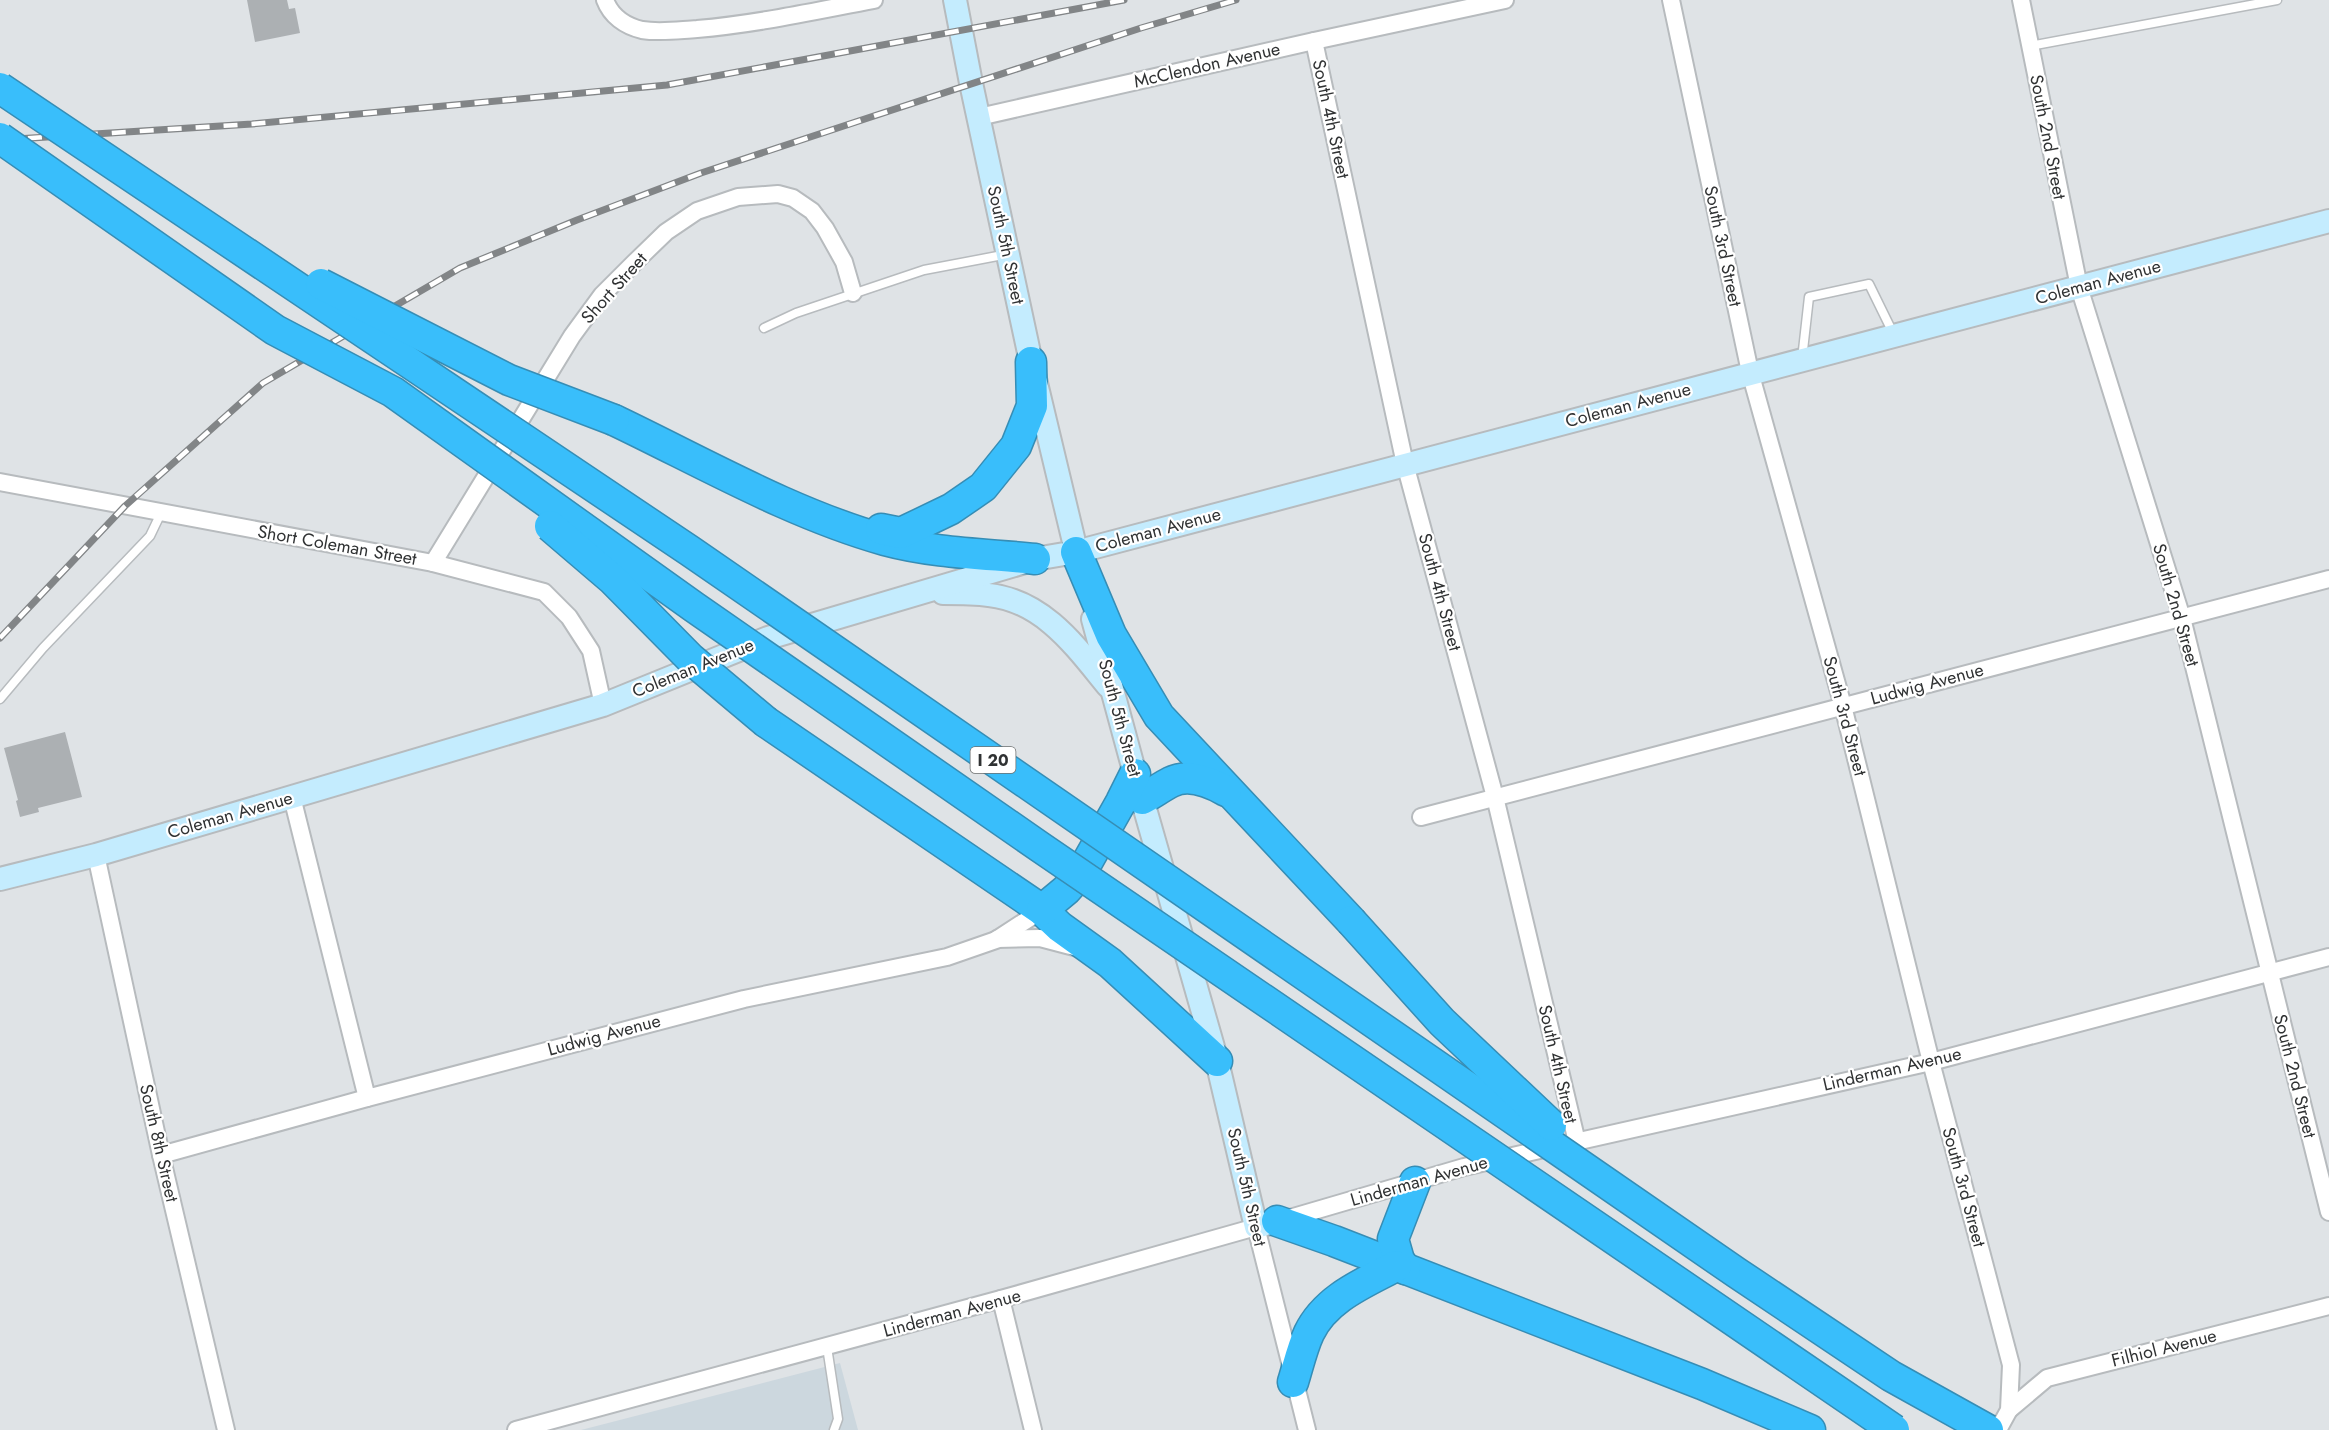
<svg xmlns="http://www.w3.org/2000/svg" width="2329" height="1430" viewBox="0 0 2329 1430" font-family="Jost,sans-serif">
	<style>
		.built { fill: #ccd7de }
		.building { fill: #acb0b3 }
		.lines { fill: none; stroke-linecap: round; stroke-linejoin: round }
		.lane-casing { stroke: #b7bbbe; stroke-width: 11 }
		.street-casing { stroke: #b7bbbe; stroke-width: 20 }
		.secondary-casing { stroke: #b7bbbe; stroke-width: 26 }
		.highway-casing { stroke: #368db5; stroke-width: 33 }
		.lane { stroke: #fff; stroke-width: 8 }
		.street { stroke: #fff; stroke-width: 16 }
		.secondary { stroke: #c4ecfe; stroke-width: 22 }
		.highway { stroke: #39befb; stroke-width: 30 }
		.rail-casing { stroke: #828587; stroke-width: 7 }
		.rail { stroke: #fff; stroke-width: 4.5; stroke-dasharray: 14; stroke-linecap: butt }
		.highway-bridge-casing { stroke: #368db5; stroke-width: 33; stroke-linecap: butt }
		.highway-bridge { stroke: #39befb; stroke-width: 30 }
		.labels { text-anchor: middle; stroke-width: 4.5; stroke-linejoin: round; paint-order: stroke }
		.shield { fill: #fff; stroke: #6e7070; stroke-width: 1.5 }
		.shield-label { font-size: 16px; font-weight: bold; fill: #303233 }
		.street-label { font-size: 18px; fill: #303233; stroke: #fff }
	</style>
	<rect width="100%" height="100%" fill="#dfe3e6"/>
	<!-- built -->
	<path class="built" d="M840,1363L858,1430H581Z"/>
	<!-- building -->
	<g class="building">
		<path d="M247,0H287L289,9L295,8L300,33L255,42Z"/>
		<path d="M65,732L82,797L38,808L39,812L20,817L16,801L18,800L4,748Z"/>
	</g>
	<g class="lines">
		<defs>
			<g id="lane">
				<path d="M2030,46L2277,0"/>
				<path d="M764,328L796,313L924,270L1008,254"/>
				<path d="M1802,359L1809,297L1869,284L1894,335"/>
				<path d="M0,699L43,648L150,536L161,513"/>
				<path d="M827,1347L838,1419L834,1430"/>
			</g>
			<g id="street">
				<path d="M605,0C611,16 625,26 642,30C661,33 679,30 697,29C757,24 815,11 874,0"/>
				<path d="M1671,0L1750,372L1843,706L1931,1062L2011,1365L2009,1410L1998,1430"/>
				<path d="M2021,0L2079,287L2182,618L2329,1212"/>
				<path d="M1314,41L1405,464L1495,797L1577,1142"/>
				<path d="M979,117L1314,41L1505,0"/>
				<path d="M0,482L433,563L544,592L569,617L591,651L603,705"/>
				<path d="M433,563L572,336L602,295L635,262L666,232L697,211L738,197L778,194L793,198L812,211L825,228L844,262L853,293"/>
				<path d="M292,797L367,1098"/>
				<path d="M1421,817L2329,579"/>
				<path d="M96,855L161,1155L226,1430"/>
				<path d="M997,939L1040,938L1078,948"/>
				<path d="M161,1155L367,1098L744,999L947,957L996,940L1042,910"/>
				<path d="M1283,1220L1464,1167L1931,1062L2329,957"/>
				<path d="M1001,1299L1033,1430"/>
				<path d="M2009,1410L2047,1378L2329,1306"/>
				<path d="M516,1430L1001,1299L1256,1227L1307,1430"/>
			</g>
			<g id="secondary">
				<path d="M955,0L971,83L1031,362L1080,567"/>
				<path d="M943,593C958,593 974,593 989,595C1044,601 1076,647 1108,686"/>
				<path d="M1093,619L1135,774L1217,1061L1256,1227L1277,1221"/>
				<path d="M0,879L96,855L603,705L768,638L1035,559L1076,552L2329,221"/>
			</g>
			<g id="highway">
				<path d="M614,420C702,462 792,514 885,540C933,553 986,554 1035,559"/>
				<path d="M881,529L901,533L951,509L983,487L1016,446L1032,406L1031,362"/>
				<path d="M1076,552L1111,635L1159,716L1351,921"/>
				<path d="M766,722L1042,910L1060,927L1110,963L1217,1061"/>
				<path d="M1142,799C1152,794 1161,787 1171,782C1189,773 1210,782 1226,791"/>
				<path d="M1042,910L1066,890L1081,873L1121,802L1135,774"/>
				<path d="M1277,1221L1334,1241L1702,1384L1810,1430"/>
				<path d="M1405,1269L1399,1260L1393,1239L1415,1182"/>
				<path d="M1293,1382C1298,1366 1302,1348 1309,1333C1326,1298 1364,1283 1396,1266"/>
			</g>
		</defs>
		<!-- lane casing -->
		<use href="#lane" class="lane-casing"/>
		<!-- street casing -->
		<use href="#street" class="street-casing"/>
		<!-- secondary casing -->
		<use href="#secondary" class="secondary-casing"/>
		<!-- highway casing -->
		<use href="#highway" class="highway-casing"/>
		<!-- lane -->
		<use href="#lane" class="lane"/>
		<!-- street -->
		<use href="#street" class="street"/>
		<!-- secondary -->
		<use href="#secondary" class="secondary"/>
		<!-- highway -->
		<use href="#highway" class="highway"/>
		<defs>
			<g id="rail">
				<path d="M0,140L252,124L667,85L1124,0"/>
				<path d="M0,638L125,506L263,383L460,268L577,220L701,173L1141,28L1236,0"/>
			</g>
		</defs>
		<!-- rail casing -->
		<use href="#rail" class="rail-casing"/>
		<!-- rail -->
		<use href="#rail" class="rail"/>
		<defs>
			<g id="highway-bridge">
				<path d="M0,88L690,551L1737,1273L1891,1376L1988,1430"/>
				<path d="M0,138L275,330L393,392L694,607L1040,847L1894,1430"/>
				<path d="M321,284L509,380L614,420"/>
				<path d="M550,526L612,579L691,659L766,722"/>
				<path d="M1351,921L1442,1022L1551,1125"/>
			</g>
		</defs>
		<!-- highway-bridge casing -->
		<use href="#highway-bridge" class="highway-bridge-casing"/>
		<!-- highway-bridge -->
		<use href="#highway-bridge" class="highway-bridge"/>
	</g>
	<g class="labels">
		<!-- shield labels -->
		<rect class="shield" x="970.5" y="747" width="45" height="26" rx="4.5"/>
		<g class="shield-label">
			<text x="993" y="766">I 20</text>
		</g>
		<!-- street labels -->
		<g class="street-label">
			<text transform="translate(1207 65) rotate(-13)" y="6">McClendon Avenue</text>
			<text transform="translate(1331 119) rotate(78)" y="6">South 4th Street</text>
			<text transform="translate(2048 137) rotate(79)" y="6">South 2nd Street</text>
			<text transform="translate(1006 245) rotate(78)" y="6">South 5th Street</text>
			<text transform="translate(1723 246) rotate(78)" y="6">South 3rd Street</text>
			<text transform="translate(2098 282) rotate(-15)" y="6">Coleman Avenue</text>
			<text transform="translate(614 288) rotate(-48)" y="6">Short Street</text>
			<text transform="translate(1628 405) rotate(-15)" y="6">Coleman Avenue</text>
			<text transform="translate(1158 530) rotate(-15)" y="6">Coleman Avenue</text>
			<text transform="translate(337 545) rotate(10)" y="6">Short Coleman Street</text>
			<text transform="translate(1440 592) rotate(75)" y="6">South 4th Street</text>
			<text transform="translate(2176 605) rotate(74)" y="6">South 2nd Street</text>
			<text transform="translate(693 668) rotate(-22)" y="6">Coleman Avenue</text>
			<text transform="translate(1927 684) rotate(-15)" y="6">Ludwig Avenue</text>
			<text transform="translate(1845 716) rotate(75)" y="6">South 3rd Street</text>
			<text transform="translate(1120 718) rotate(75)" y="6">South 5th Street</text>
			<text transform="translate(230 815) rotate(-16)" y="6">Coleman Avenue</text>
			<text transform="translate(604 1035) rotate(-15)" y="6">Ludwig Avenue</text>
			<text transform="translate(1558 1064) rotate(77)" y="6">South 4th Street</text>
			<text transform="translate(1892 1069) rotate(-13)" y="6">Linderman Avenue</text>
			<text transform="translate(2295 1076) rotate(76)" y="6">South 2nd Street</text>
			<text transform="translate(159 1143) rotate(77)" y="6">South 8th Street</text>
			<text transform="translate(1419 1181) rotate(-16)" y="6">Linderman Avenue</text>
			<text transform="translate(1247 1187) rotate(77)" y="6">South 5th Street</text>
			<text transform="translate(1964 1187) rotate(75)" y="6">South 3rd Street</text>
			<text transform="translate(952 1313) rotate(-15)" y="6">Linderman Avenue</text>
			<text transform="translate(2164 1348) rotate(-14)" y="6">Filhiol Avenue</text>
		</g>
	</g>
</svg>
